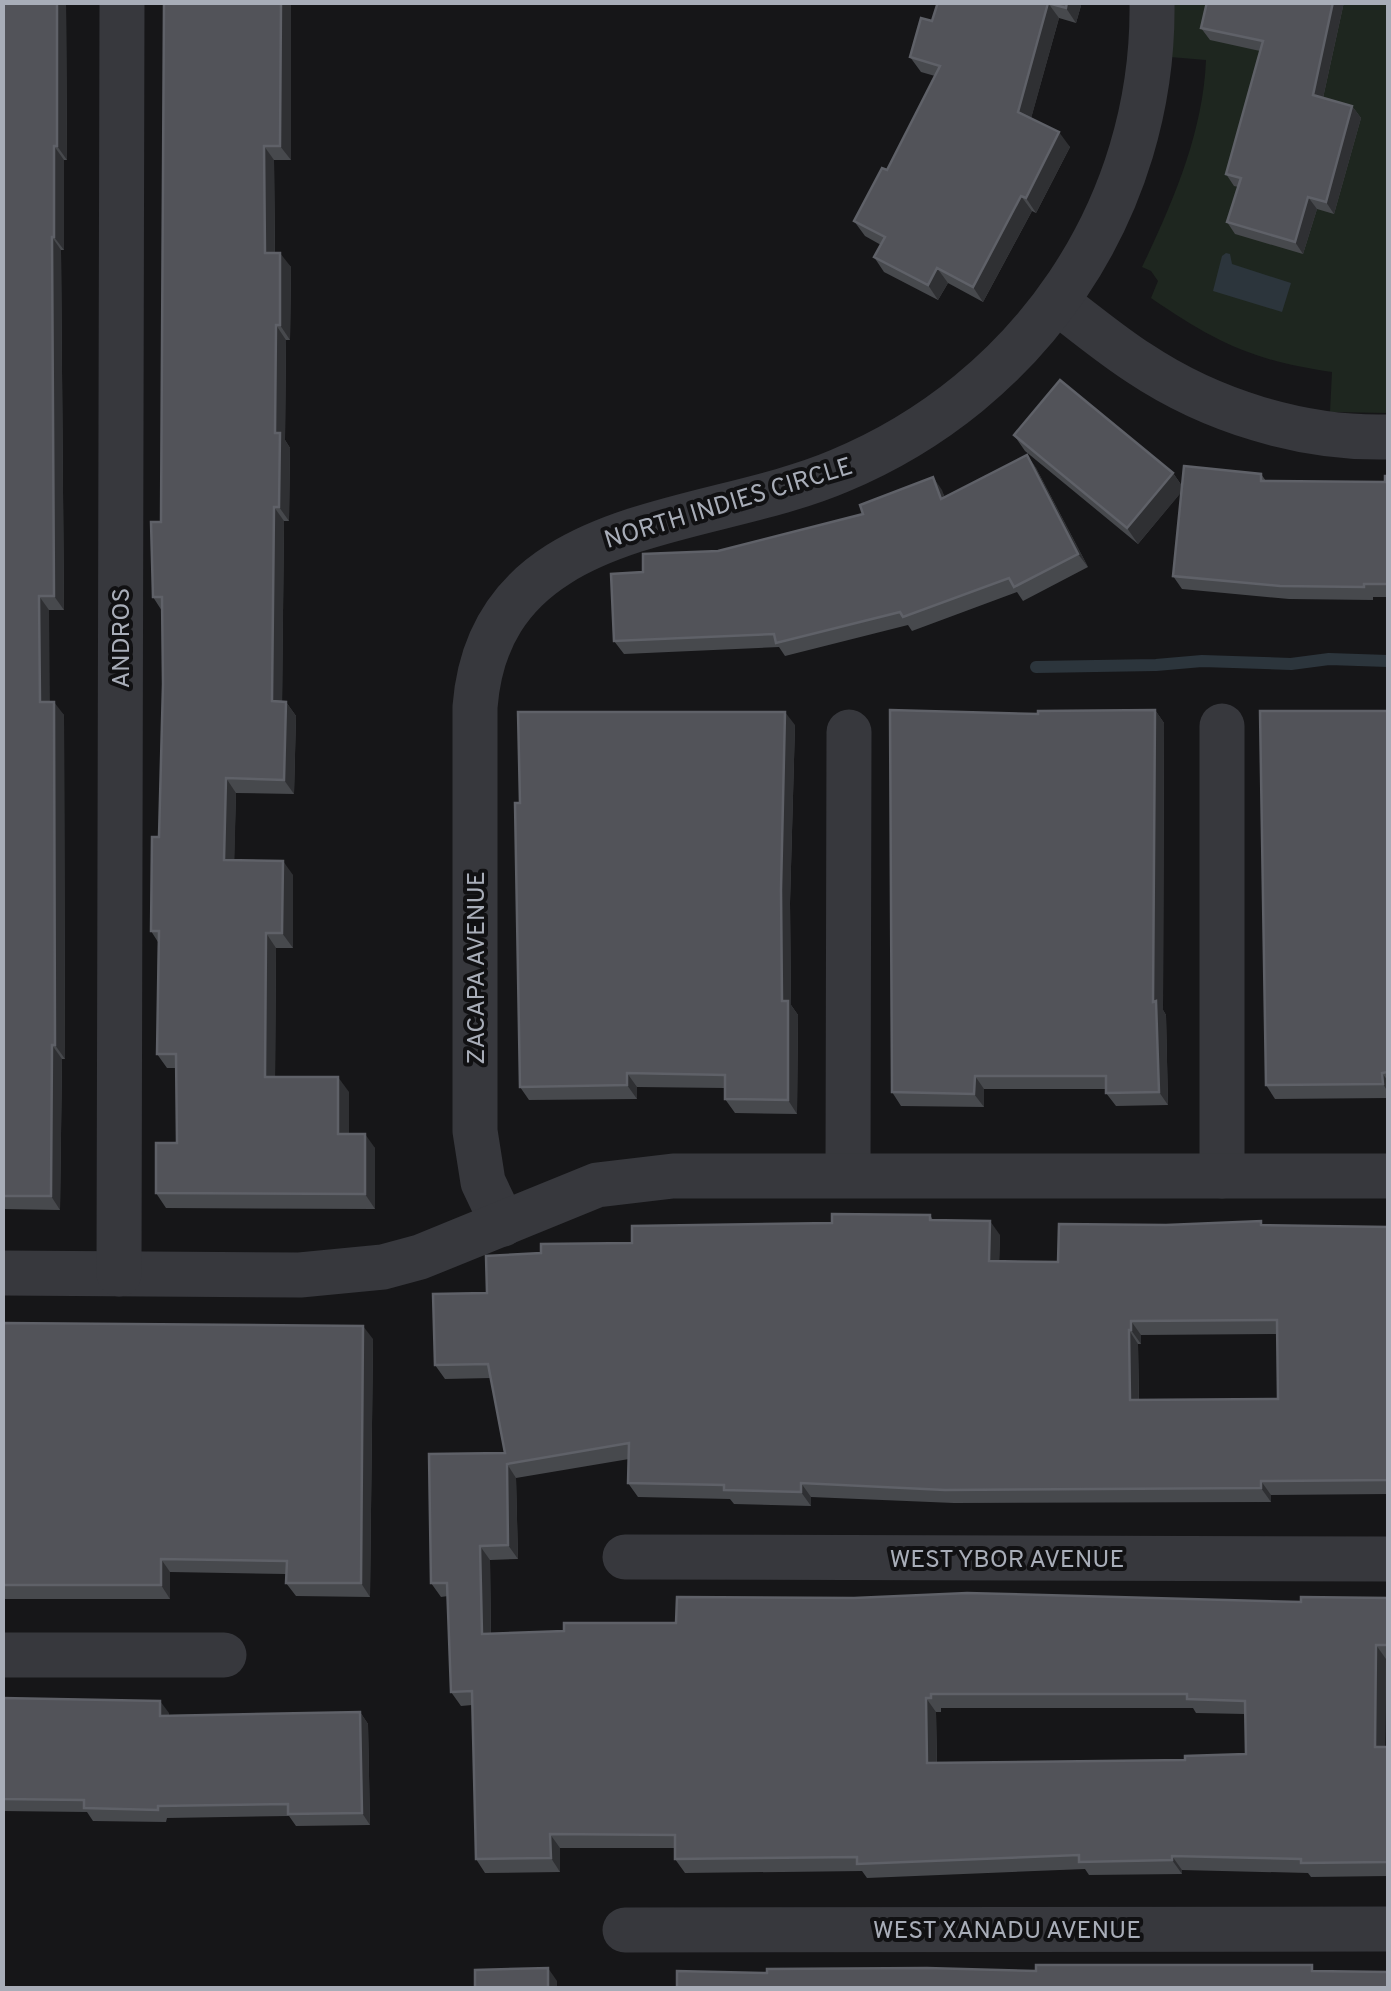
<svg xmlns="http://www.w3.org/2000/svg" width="1391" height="1991" viewBox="0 0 1391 1991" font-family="Overpass,sans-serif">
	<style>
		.green { fill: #1e261f }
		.water { fill: #2c353c }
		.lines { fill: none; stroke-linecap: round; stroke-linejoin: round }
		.stream { stroke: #2c353c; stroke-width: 12 }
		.minor { stroke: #37383d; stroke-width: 45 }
		.wall { fill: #47494d; fill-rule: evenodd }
		.shaded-wall { fill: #2f3033 }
		.building { fill: #525359; stroke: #5f6168; stroke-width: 2.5; fill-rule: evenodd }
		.labels { text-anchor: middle; stroke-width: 8; stroke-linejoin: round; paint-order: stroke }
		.street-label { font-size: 25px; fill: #a8adb8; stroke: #111113 }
	</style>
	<rect width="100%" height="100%" fill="#161618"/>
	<!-- green -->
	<path class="green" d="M1169,3H1388V413L1330,412L1332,372C1254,361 1215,342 1151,298L1158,281L1151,271L1142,267C1173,202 1203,133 1206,60L1170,57Z"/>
	<!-- water -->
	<path class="water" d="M1226,253L1230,254L1232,264L1291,283L1282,312L1213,291L1222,256Z"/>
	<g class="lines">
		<!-- stream -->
		<path class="stream" d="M1036,667L1156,665L1202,661L1291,664L1329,659L1388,661"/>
		<!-- minor -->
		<g class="minor">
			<path d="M1058,303C1085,323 1111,345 1139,363C1211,411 1302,439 1388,437"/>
			<path d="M1222,726V1176"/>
			<path d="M848,1173L849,732"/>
			<path d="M503,1224L483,1182L475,1131V707C490,514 703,529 839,471C1029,392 1155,209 1152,2"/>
			<path d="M2,1273L300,1275L383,1267L420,1257L597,1185L673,1176H1388"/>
			<path d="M119,1274L122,2"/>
			<path d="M625,1557L1388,1559"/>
			<path d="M2,1655H224"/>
			<path d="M625,1930L1388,1929"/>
		</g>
	</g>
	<!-- wall -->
	<g class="wall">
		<path d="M2,2H66L67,160H64V250H61L64,610H49V702L64,715L65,1059H62L60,1210L2,1209Z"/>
		<path d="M291,2V160H274L275,253L291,267L290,340H286L285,440L290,448L289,521H284L282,702H286L296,716L294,794L236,793L234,860L293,875V948H276L275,1077L349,1092V1134L375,1148V1209L166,1208L156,1193L177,1143L176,1068H167L157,1054L158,942L151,931L159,837L163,684L162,611L153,597L161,522Z"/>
		<path d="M938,2H1082L1076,23L1059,18L1031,118L1070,147L1036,213L1032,211L983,302L948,283L938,300L884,272L874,257L881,245L865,236L854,221L887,170L935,76L921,72L910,57L932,21Z"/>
		<path d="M1344,2L1323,98L1352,106L1361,118L1334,214L1317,209L1303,254L1235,234L1227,222L1238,187L1234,186L1226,174L1260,51L1210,40L1201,28Z"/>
		<path d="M1014,435L1173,473L1182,486L1261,474L1266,481L1385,482L1388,476V597H1373V600L1289,599L1182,589L1173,576L1182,491L1138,544L1025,451Z"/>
		<path d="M1027,455L1036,468L1088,567L1023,601L1017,592L912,631L908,625L785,656L779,647L624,654L614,641L643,572L718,551L863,514L933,477L945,497Z"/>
		<path d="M1155,710L1164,723L1163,1010L1166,1015L1168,1105L1116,1106L1106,1093V1089H984V1107L901,1106L892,1092L1038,714Z"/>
		<path d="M1388,711V1098L1275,1099L1266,1085Z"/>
		<path d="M795,725L790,903L791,1005L798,1015L797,1114L735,1113L725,1099V1088L637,1087V1099L529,1100L520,1087V803Z"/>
		<path d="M930,1215L933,1220L1000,1235L999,1261L1058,1262L1264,1225L1388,1227V1494L1271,1495V1502L954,1503L811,1497V1506L734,1504L730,1499L638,1497L628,1483L629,1459L516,1478L518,1559L490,1560L491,1634L564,1631L676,1623L1388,1598V1659H1386L1385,1747H1388V1876L1311,1877L1308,1873L1182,1870V1874L1089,1875L1085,1869L867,1878L862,1871L685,1873L675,1859V1848H560V1872L485,1873L476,1859L472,1705L461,1706L451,1692L448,1596L441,1597L431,1583L505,1453L491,1378L445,1379L435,1365L487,1293L541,1253L832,1223ZM1277,1334L1278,1399L1139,1400L1138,1344H1141V1335ZM941,1708H1193L1196,1713L1245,1714L1246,1754L1185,1760L937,1763L936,1712H941Z"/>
		<path d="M2,1323L373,1339L370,1597L296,1596L286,1583V1574L170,1572V1599H2Z"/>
		<path d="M2,1698L169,1713V1715L360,1712L368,1724L370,1825L296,1826L289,1816L167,1818L166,1822L93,1821L87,1812L2,1811Z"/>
	</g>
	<!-- shaded-wall -->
	<g class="shaded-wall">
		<path d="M57,2H66L67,160L57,146Z"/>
		<path d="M281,2H291V160L280,146Z"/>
		<path d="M1067,2H1082L1076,23L1066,8Z"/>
		<path d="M1333,2H1344L1321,107L1313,95Z"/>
		<path d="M1048,3L1059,18L1029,126L1018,112Z"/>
		<path d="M1352,106L1361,118L1334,214L1326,202Z"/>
		<path d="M1059,132L1070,147L1036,213L1026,198Z"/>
		<path d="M54,146L64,160V250L54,237Z"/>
		<path d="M264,146L274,160L275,267L265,253Z"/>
		<path d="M1021,196L1032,211L983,302L973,287Z"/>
		<path d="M1308,197L1317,209L1303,254L1295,242Z"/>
		<path d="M52,237L61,250L64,610L54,596Z"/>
		<path d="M280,253L291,267L290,340L280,325Z"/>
		<path d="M937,268L948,283L938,300L928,285Z"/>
		<path d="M276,325L286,340L285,440L290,448L289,521L279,507L275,433Z"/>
		<path d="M1027,455L1036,468L1088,567L1078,554Z"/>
		<path d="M1173,473L1184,489L1138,544L1127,528Z"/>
		<path d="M933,477L942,490L950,512L941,499Z"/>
		<path d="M274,507L284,521L282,716L272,701Z"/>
		<path d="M39,596L49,610L50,715L40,702Z"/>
		<path d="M54,702L64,715L65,1059L55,1045Z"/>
		<path d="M286,702L296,716L294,794L284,780Z"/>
		<path d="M1155,710L1164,723L1163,1010L1166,1015L1168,1105L1159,1092L1153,1002Z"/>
		<path d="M785,712L795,725L790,903L791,1005L798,1015L797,1114L788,1100L782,1001L781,890Z"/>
		<path d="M226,778L236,793L234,875L224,860Z"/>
		<path d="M283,861L293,875V948L282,933Z"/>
		<path d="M266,933L276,948L275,1092L265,1077Z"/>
		<path d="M52,1045L62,1059L60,1210L51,1196Z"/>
		<path d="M627,1073L637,1087V1099L627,1085Z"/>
		<path d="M1382,1073L1388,1081V1092L1383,1084Z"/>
		<path d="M975,1076L984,1089V1107L974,1094Z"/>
		<path d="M338,1077L349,1092V1148L338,1134Z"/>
		<path d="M365,1134L375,1148V1209L365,1194Z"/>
		<path d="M990,1221L1000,1235L999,1274L989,1261Z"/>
		<path d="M1131,1321L1141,1335V1344L1131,1330Z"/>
		<path d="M363,1326L373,1339L370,1597L361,1583Z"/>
		<path d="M1129,1330L1138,1344L1139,1414L1130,1400Z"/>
		<path d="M507,1464L516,1478L518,1559L508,1545Z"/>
		<path d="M1261,1481L1271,1495V1502L1261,1488Z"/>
		<path d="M801,1483L811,1497V1506L801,1492Z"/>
		<path d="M480,1546L490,1560L491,1648L482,1634Z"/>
		<path d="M161,1559L170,1572V1599L161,1585Z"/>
		<path d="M1376,1645L1386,1659L1385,1761L1375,1747Z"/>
		<path d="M926,1698L936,1712L937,1777L927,1763Z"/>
		<path d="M160,1701L169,1713V1728L160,1716Z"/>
		<path d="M360,1712L368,1724L370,1825L362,1813Z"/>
		<path d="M550,1834L560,1848V1872L551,1858Z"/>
		<path d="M1172,1856L1182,1870V1874L1172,1860Z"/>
		<path d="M548,1968L557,1981V1988H548Z"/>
	</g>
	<!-- building -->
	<g class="building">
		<path d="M2,2H57V146H54V237H52L54,596H39L40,702H54L55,1045H52L51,1196H2Z"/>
		<path d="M164,2H281L280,146H264L265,253H280V325H276L275,433H280L279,507H274L272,701L286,702L284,780L226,778L224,860L283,861L282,933H266L265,1077H338V1134H365V1194L156,1193V1143H177L176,1054H157L159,931H151L152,837H159L163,684L162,597H153L151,522H161Z"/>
		<path d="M938,2H1067L1066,8L1048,3L1018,112L1059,132L1026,198L1021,196L973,287L937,268L928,285L874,257L885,237L854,221L882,168L887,170L940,66L910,57L921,18L932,21Z"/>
		<path d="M1207,2H1333L1313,95L1352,106L1326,202L1308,197L1295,242L1227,222L1241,178L1226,174L1263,41L1201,28Z"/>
		<path d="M1060,380L1173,473L1127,528L1014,435Z"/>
		<path d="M1027,455L1078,554L1014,587L1009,578L903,617L900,612L776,643L774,634L614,641L611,574L643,572V554L718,551L863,514L860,505L933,477L941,499Z"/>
		<path d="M1184,466L1261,474V481L1385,482V476H1388V584H1364V587L1280,586L1173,576Z"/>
		<path d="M890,710L1038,714V711L1155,710L1153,1002L1156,1001L1159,1092L1106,1093V1076H975L974,1094L892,1092Z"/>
		<path d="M1260,711H1388V1072L1382,1073L1383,1084L1266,1085Z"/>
		<path d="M518,712H785L781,890L782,1001H788V1100L725,1099V1075L627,1073V1085L520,1087L515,803H520Z"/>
		<path d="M832,1214L930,1215V1220L990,1221L989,1261L1058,1262L1059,1224L1166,1225L1261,1221V1225L1388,1227V1480L1261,1481V1488L945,1490L801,1483V1492L724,1490V1485L628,1483L629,1443L507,1464L508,1545L480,1546L482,1634L564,1631V1623H676L677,1597L854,1598L967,1593L1301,1602V1597L1388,1598V1645H1376L1375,1747H1388V1862L1301,1863V1859L1172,1856V1860L1079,1862V1855L857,1864V1857L675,1859V1835L550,1834L551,1858L476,1859L472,1691L451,1692L447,1583H431L429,1454L505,1453L488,1364L435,1365L433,1294L487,1293L486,1256L541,1253V1244L632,1243V1226L832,1223ZM1277,1320L1278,1399L1130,1400L1129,1330H1131V1321ZM931,1694H1187V1699L1245,1701L1246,1754L1185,1756V1760L927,1763L926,1698H931Z"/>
		<path d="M2,1323L363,1326L361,1583H286L287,1561L161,1559V1585H2Z"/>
		<path d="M2,1698L160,1701V1716L360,1712L362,1813L288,1814V1804L158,1806V1810L84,1808V1800L2,1799Z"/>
		<path d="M1036,1965H1312V1971L1388,1972V1988H677V1971L767,1973V1969L927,1968L1036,1971Z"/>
		<path d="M548,1968V1988H475V1970Z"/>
	</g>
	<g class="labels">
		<!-- street labels -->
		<g class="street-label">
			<text transform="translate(728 502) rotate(-17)" y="9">NORTH INDIES CIRCLE</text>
			<text transform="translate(120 638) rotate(-90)" y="9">ANDROS</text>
			<text transform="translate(475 968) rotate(-90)" y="9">ZACAPA AVENUE</text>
			<text x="1007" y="1567">WEST YBOR AVENUE</text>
			<text x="1007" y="1938">WEST XANADU AVENUE</text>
		</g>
	</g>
	<!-- border -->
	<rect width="1391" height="1991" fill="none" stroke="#a8adb8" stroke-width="10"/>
</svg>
